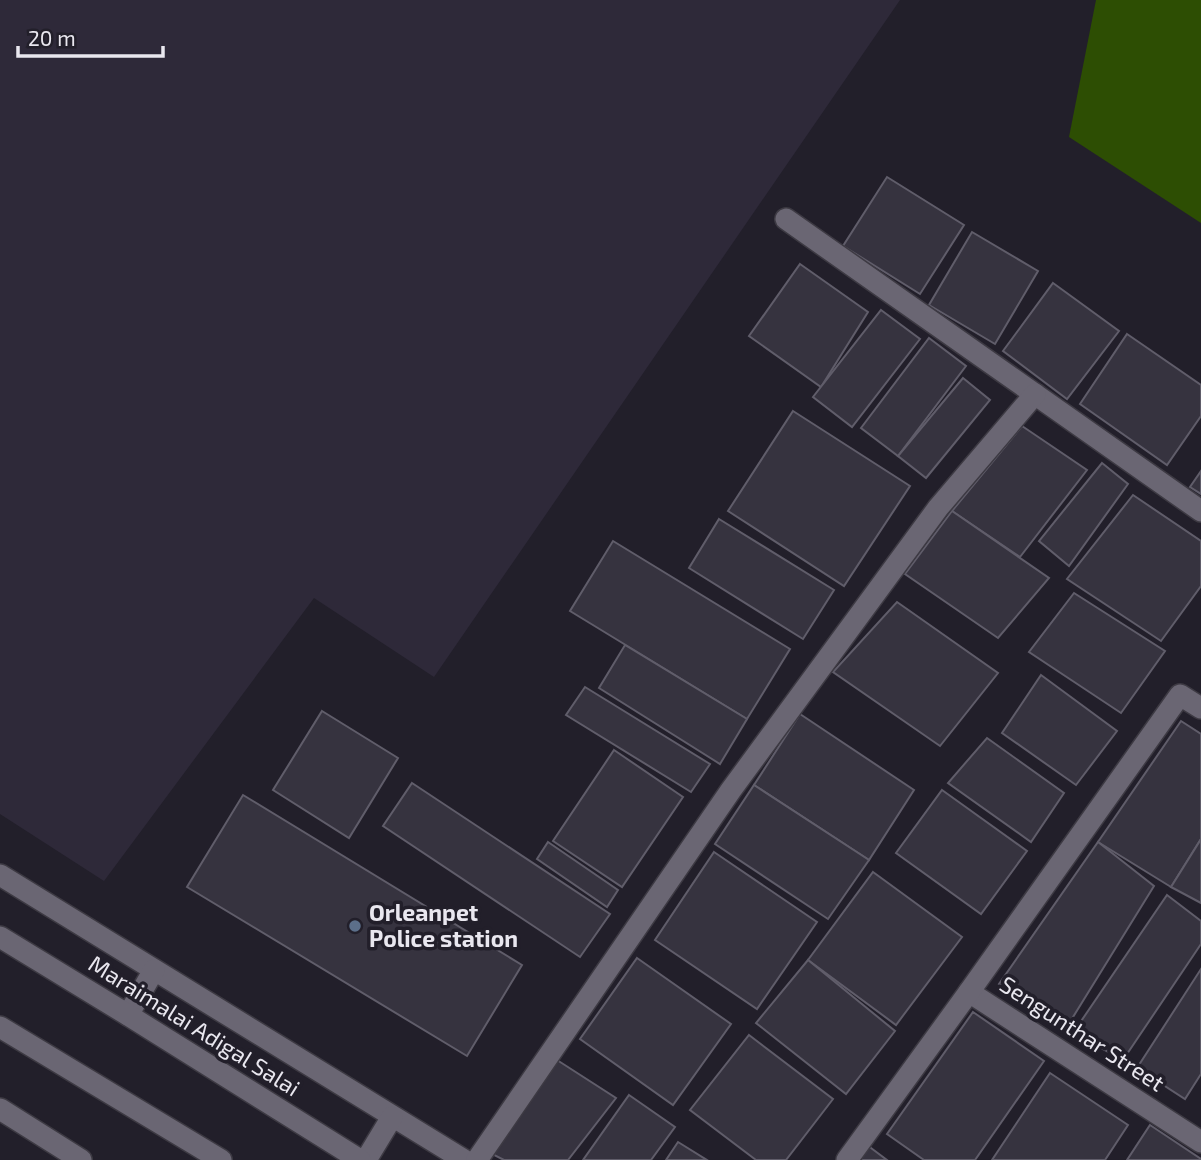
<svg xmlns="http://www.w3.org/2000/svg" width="1201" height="1160" viewBox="0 0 1201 1160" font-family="'Exo 2',sans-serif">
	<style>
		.built { fill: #2e2939 }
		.green { fill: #2d4e03 }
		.building { fill: #36333f; stroke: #605d6a; stroke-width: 2 }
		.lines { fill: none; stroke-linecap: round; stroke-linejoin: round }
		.street-casing { stroke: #3d3a43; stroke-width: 24 }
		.secondary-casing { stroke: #3d3a43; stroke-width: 24 }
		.street { stroke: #6a6673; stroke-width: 21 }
		.secondary { stroke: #6a6673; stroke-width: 21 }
		.service-dot { fill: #5c6f8a; stroke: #221f2a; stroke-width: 2.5 }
		.labels { text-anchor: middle; stroke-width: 7; stroke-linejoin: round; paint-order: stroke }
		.poi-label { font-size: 23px; font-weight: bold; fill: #e9e7ef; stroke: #221f2a; text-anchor: start }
		.street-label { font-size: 23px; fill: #e9e7ef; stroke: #221f2a }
	</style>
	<rect width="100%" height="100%" fill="#221f2a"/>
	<!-- built -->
	<path class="built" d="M0,0H900L434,677L314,598L104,881L0,814Z"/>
	<!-- green -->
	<path class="green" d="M1096,0H1201V223L1069,137Z"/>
	<!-- building -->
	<g class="building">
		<path d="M887,177L964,225L920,294L843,246Z"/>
		<path d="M972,232L1038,271L995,344L929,305Z"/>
		<path d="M800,264L868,312L821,387L749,336Z"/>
		<path d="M1053,283L1119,331L1067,399L1003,351Z"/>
		<path d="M881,310L920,339L852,427L813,397Z"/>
		<path d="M1127,334L1201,385V416L1167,465L1080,404Z"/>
		<path d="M929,338L966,366L898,456L861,428Z"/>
		<path d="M963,378L990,400L926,478L898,456Z"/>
		<path d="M793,411L910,486L844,586L728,511Z"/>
		<path d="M1022,426L1087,470L1020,557L952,511Z"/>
		<path d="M1102,463L1128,484L1069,566L1039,541Z"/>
		<path d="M1201,471V494L1190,487Z"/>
		<path d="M1133,495L1201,541V586L1161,641L1067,579Z"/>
		<path d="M952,511L1049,578L998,638L905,574Z"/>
		<path d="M719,519L834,590L803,639L689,568Z"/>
		<path d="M613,541L790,649L747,719L570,611Z"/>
		<path d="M1074,593L1165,651L1121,713L1029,652Z"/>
		<path d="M897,602L998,673L940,746L833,672Z"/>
		<path d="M625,645L747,719L720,764L599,688Z"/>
		<path d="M1041,675L1117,731L1076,785L1002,733Z"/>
		<path d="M585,687L710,764L691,792L566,715Z"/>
		<path d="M322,711L398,758L349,838L273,790Z"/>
		<path d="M800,714L914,790L869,860L754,785Z"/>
		<path d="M1181,721L1201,734V839L1171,887L1098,842Z"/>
		<path d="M987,738L1064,793L1031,842L948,783Z"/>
		<path d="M614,750L683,797L622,887L553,841Z"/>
		<path d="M412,783L610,914L580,957L383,826Z"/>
		<path d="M754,785L869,860L828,919L715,844Z"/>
		<path d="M942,790L1027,851L981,914L896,853Z"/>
		<path d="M243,795L522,965L467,1056L187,887Z"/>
		<path d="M1201,839V903L1171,887Z"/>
		<path d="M548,842L618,890L607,907L537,859Z"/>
		<path d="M1098,842L1154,886L1065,1030L999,984Z"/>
		<path d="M714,852L817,922L757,1009L655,940Z"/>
		<path d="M873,872L962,937L896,1025L808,960Z"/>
		<path d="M1167,895L1201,921V944L1123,1060L1073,1033Z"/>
		<path d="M637,958L731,1024L673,1105L580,1039Z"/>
		<path d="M808,960L895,1031L846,1094L756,1023Z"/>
		<path d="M1201,969V1074L1185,1099L1137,1068Z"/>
		<path d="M973,1012L1044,1061L975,1160H924L887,1134Z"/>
		<path d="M749,1035L833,1099L786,1160H756L690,1110Z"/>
		<path d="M557,1060L616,1098L568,1160H504L490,1153Z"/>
		<path d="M1050,1073L1128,1125L1105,1160H992Z"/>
		<path d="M629,1095L675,1127L651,1160H583Z"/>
		<path d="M1150,1125L1201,1159V1160H1127Z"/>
		<path d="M678,1142L707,1160H666Z"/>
		<path d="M863,1142L887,1160H850Z"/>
	</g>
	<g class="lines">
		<defs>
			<g id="street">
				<path d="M786,219L1201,511"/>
				<path d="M0,875L464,1160"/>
				<path d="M969,992L1201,1142"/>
				<path d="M128,1015L154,970"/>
				<path d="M0,1109L81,1160"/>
				<path d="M366,1160L392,1117"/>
				<path d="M477,1160L731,790L938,508L1035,394"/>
				<path d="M847,1160L969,992L1180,695L1201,708"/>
			</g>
			<g id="secondary">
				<path d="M0,937L128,1015L360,1160"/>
				<path d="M0,1027L221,1160"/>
			</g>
		</defs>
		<!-- street casing -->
		<use href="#street" class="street-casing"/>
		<!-- secondary casing -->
		<use href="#secondary" class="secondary-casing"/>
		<!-- street -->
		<use href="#street" class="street"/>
		<!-- secondary -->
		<use href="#secondary" class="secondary"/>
	</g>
	<!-- markers -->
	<circle class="service-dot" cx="355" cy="926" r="7"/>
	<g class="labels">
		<!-- poi labels -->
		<g class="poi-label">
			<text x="369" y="921">Orleanpet<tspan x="369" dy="26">Police station</tspan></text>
		</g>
		<!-- street labels -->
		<g class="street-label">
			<text transform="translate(194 1026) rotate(32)" y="8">Maraimalai Adigal Salai</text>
			<text transform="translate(1082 1034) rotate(33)" y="8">Sengunthar Street</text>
		</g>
	</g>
	<!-- scale -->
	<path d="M18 46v10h145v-10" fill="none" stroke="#e9e7ef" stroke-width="3.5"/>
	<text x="28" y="46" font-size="21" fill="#e9e7ef" stroke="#221f2a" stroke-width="5" paint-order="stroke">20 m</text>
</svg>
